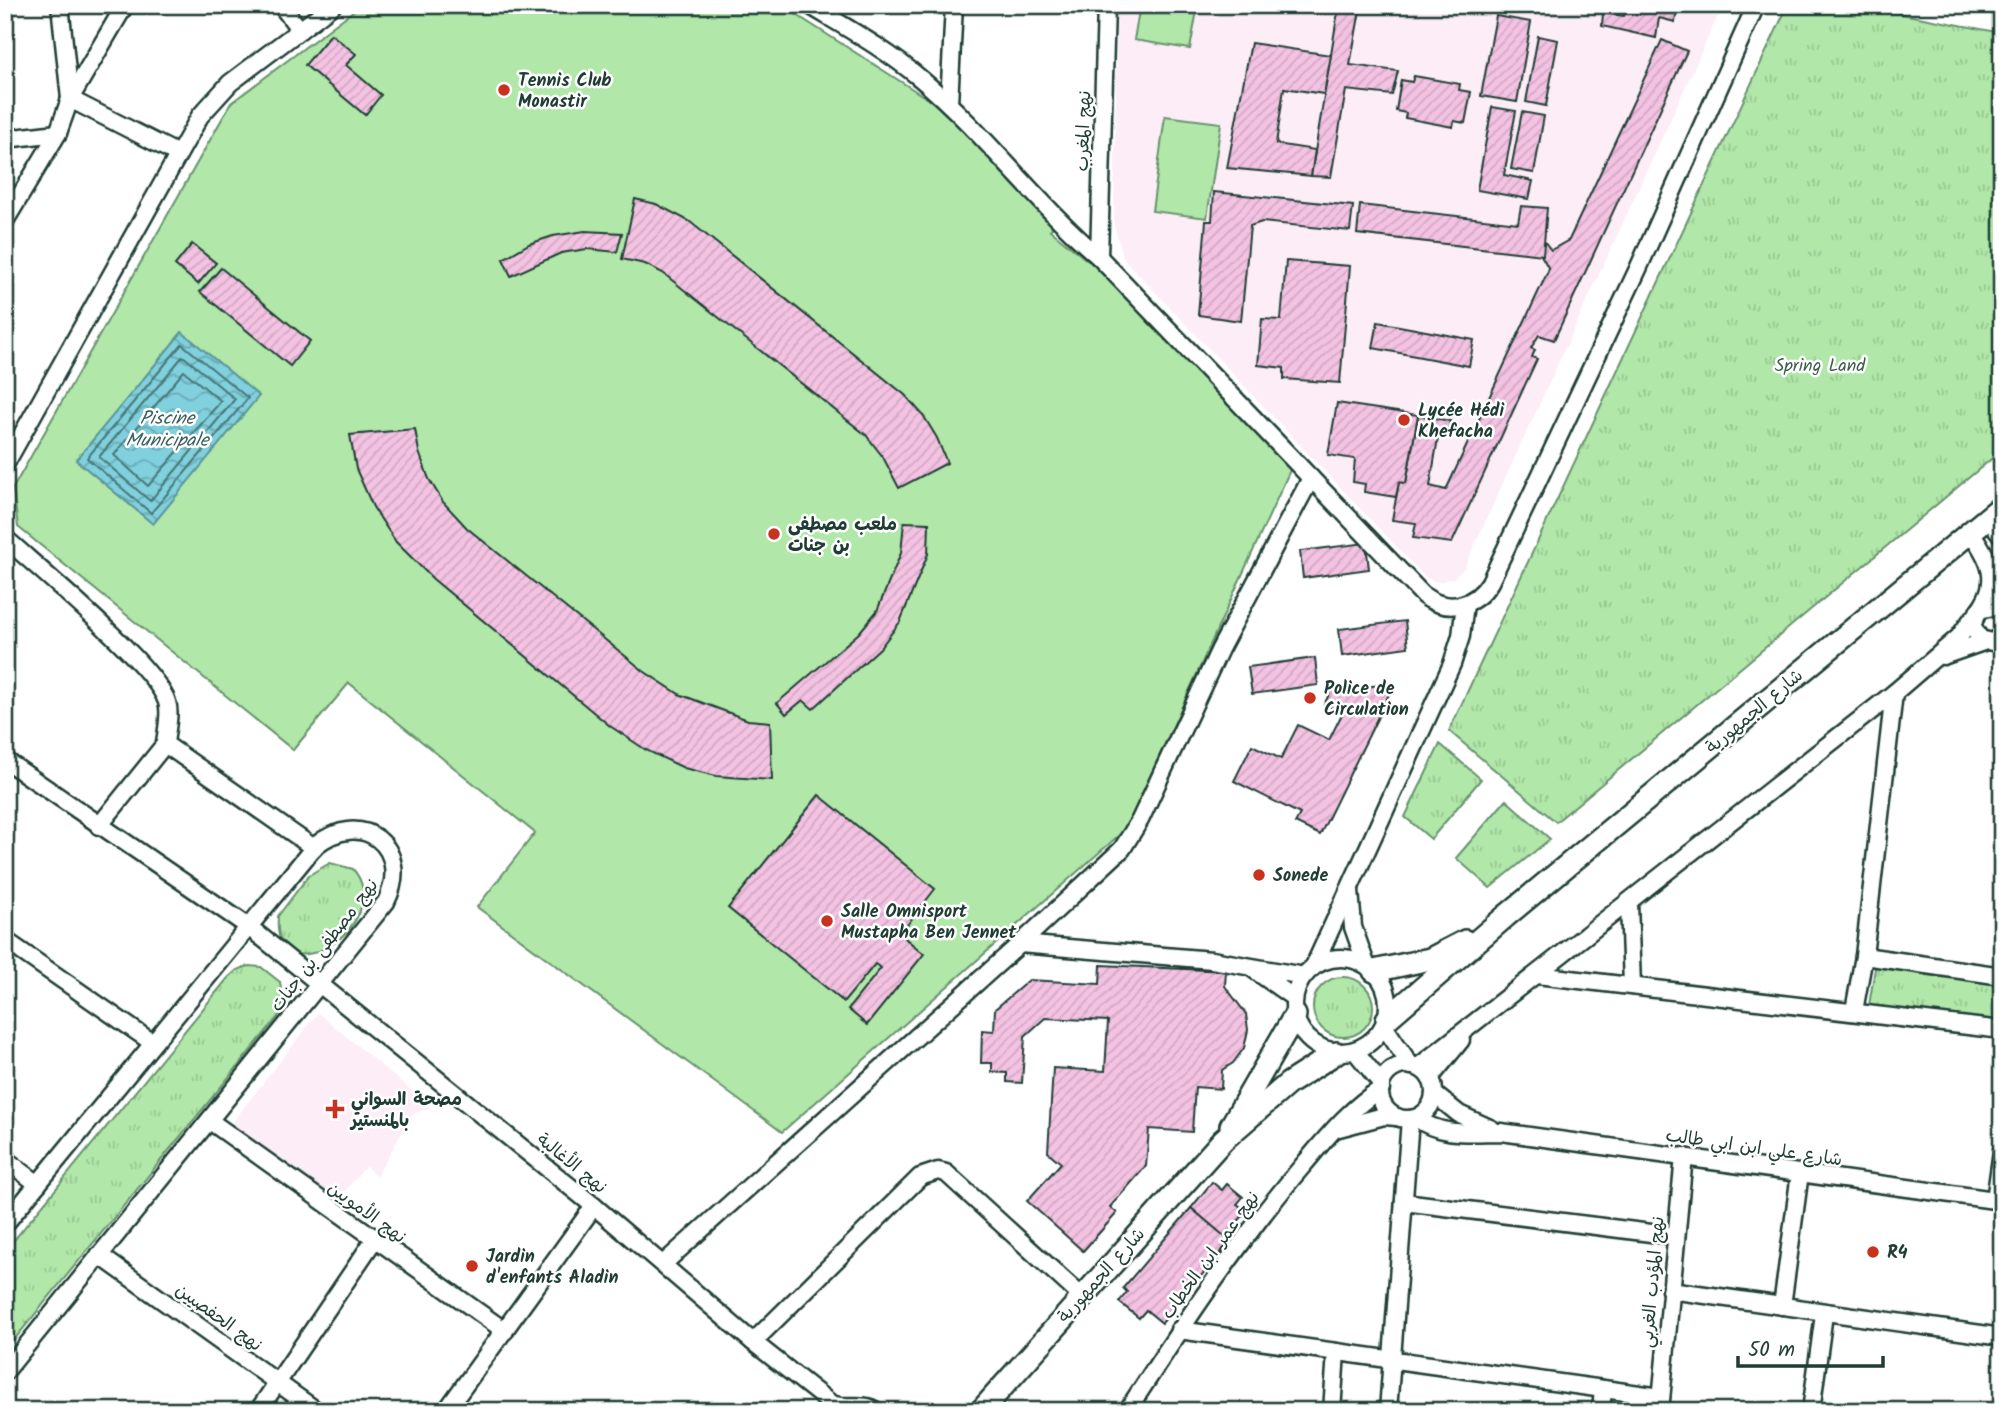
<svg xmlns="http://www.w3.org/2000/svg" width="2007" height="1416" viewBox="0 0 2007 1416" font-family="Kalam,'Playpen Sans Arabic',sans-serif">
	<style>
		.built { fill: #fcedf6 }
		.grass { fill: url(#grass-tufts); stroke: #68926e; stroke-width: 2 }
		.pitch { fill: #b1e7a9; stroke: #68926e; stroke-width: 2 }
		.water { fill: url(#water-waves); stroke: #5a9599; stroke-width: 2 }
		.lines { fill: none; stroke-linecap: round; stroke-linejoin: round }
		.shore { stroke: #467878; stroke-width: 2 }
		.building { fill: url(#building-hatch); stroke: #1f3d34; stroke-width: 2 }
		.street-casing { stroke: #1f3d34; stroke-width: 21 }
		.secondary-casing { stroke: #1f3d34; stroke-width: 26 }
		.street { stroke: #fff; stroke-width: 16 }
		.secondary { stroke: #fff; stroke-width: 21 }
		.poi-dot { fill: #c8321e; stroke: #fff; stroke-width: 2.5 }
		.labels { text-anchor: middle; stroke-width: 5; stroke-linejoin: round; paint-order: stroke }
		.poi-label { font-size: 18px; font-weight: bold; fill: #1f3d34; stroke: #fff; text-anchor: start }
		.street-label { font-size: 18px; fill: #1f3d34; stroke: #fff }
		.park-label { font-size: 18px; fill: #3c5f4b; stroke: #fff }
		.water-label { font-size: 19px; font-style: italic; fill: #38625e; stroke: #fff }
	</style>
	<defs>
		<pattern id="grass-tufts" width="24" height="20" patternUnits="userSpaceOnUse" patternTransform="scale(1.75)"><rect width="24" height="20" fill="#b1e7a9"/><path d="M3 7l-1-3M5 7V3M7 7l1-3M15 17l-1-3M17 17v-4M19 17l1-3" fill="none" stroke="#98c792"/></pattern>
		<pattern id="water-waves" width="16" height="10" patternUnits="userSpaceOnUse" patternTransform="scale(1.75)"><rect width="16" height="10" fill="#81d0dd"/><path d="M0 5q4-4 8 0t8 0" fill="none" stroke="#69aab4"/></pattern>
		<pattern id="building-hatch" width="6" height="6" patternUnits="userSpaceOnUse" patternTransform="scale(1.75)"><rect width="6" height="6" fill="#f4c2e2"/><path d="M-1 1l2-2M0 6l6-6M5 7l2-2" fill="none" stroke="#d1a8c2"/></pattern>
	</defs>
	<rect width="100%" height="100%" fill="#fff"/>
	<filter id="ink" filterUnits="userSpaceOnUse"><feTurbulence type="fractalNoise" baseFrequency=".0143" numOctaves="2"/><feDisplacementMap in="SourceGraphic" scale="14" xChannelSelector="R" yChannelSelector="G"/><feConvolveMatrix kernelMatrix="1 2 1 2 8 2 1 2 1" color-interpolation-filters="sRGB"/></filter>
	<g filter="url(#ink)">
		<!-- built -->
		<g class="built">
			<path d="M1117,5H1723L1464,568L1454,578L1437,582L1425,577L1124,259L1114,225Z"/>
			<path d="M318,1013L431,1107L413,1114L376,1177L366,1166L335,1203L228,1128Z"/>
		</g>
		<!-- grass -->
		<g class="grass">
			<path d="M1788,5H1855L2002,33V450L1556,822L1449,731Z"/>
			<path d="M1440,744L1481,779L1431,839L1405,817Z"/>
			<path d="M1506,800L1550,839L1490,888L1456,858Z"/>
			<path d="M330,863L353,869C399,923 271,1003 278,916L309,875Z"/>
			<path d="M1876,962L2002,981V1032L1868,1012Z"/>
			<path d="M249,966L261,967L280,982L283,1006L278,1017L5,1351V1251L228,978L237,970Z"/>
			<circle cx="1343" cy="1007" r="30"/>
		</g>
		<!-- pitch -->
		<g class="pitch">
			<path d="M361,5H781L953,115L1059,220L1050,230L1088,261L1093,256L1291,468L1126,829L782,1132L477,907L535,833L349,683L293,750L18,527L13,488L231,103Z"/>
			<path d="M1140,5H1198L1190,49L1134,40Z"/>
			<path d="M1165,116L1221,123L1207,218L1152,211Z"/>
		</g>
		<!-- water -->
		<path class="water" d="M182,332L259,396L153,524L76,460Z"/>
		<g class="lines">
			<!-- shore -->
			<g class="shore">
				<path d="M182,344L248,398L151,513L87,458Z"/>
				<path d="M183,356L235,399L150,501L99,457Z"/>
				<path d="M184,371L221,401L148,486L114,455Z"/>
			</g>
		</g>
		<!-- building -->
		<g class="building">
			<path d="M1339,5H1361L1350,65L1398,71L1392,95L1346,90L1331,177L1311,176Z"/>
			<path d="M1627,5H1678L1675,22L1659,18L1656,38L1602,26L1603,13L1624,16Z"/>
			<path d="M1496,16L1531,22L1517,102L1481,96Z"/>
			<path d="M331,34L356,54L346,65L381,95L365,115L305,65Z"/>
			<path d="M1538,36L1558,40L1546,106L1526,102Z"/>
			<path d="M1662,40L1687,51L1554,340L1539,335L1531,348L1535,350L1532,357L1537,359L1452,543L1413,538L1416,523L1392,520L1399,482L1406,483L1418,415L1450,421L1448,433L1439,432L1430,486L1446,490L1549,269L1541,255L1544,241L1551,250L1569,240Z"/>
			<path d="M1251,43L1331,55L1324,94L1284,88L1276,144L1315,150L1311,176L1227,168Z"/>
			<path d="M1414,76L1460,84L1459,90L1471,92L1465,123L1454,121L1453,127L1405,118L1406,113L1396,111L1401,80L1412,82Z"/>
			<path d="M1492,107L1516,111L1504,175L1533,181L1529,199L1477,190Z"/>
			<path d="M1522,112L1544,116L1534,173L1511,169Z"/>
			<path d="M1214,192L1353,206L1350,231L1262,222L1250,226L1241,321L1198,315L1206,221H1212Z"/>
			<path d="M635,199L656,204L689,221L905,395L923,415L937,438L947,463L899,488L883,457L866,435L663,273L645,264L622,259Z"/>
			<path d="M1360,205L1518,223L1521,206L1547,208L1543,255L1357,234Z"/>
			<path d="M585,231L622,233L617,252L587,249L561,253L511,276L503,259L529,244L553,236Z"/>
			<path d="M192,244L216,263L198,284L175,265Z"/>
			<path d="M1286,261L1350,266L1340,383L1284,379V368L1258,365L1262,319L1281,320Z"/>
			<path d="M221,268L310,341L290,366L200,292Z"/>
			<path d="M1378,322L1474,340L1469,366L1373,348Z"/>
			<path d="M1337,403L1418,415L1406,483L1399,482L1396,497L1364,492L1365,484L1353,482L1355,459L1328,455Z"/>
			<path d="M415,429L419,452L429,479L443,502L467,528L645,672L679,694L748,720L770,722L772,780L716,776L684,768L646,750L610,726L433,579L396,542L373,507L356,469L350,435Z"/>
			<path d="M904,522L929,523L928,554L900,622L880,648L813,709L803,700L786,714L777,703L859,633L877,611L901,553Z"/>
			<path d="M1366,543L1369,569L1303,578L1300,551Z"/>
			<path d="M1405,621L1408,647L1342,656L1339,629Z"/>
			<path d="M1315,658L1318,685L1252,694L1248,667Z"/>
			<path d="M1394,684L1320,835L1295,823L1300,814L1234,781L1252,745L1281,759L1298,725L1329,740L1342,714L1324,705L1331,690Z"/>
			<path d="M819,795L935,889L900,934L924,954L867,1025L848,1009L881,968L875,964L844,1002L728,908Z"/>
			<path d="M1101,965L1226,971L1225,986L1246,1014L1248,1030L1244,1048L1233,1063L1222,1070L1221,1089L1195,1087L1192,1132L1149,1129L1146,1166L1110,1207L1117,1213L1083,1251L1027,1201L1061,1163L1048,1152L1053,1068L1105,1071L1108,1021L1045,1018L1025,1036L1022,1083L1007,1082V1073L992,1072V1063H981L982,1030L994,1031L995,1009L1029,980L1100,984Z"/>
			<path d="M1212,1182L1222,1190L1227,1184L1243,1197L1237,1204L1247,1211L1225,1237L1191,1208Z"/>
			<path d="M1191,1208L1230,1241L1162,1323L1146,1310L1139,1318L1119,1302L1127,1292L1123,1288Z"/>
		</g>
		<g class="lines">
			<defs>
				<g id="street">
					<path d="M60,5L70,99"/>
					<path d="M281,5L300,30"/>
					<path d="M809,5C847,28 887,50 921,79C985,133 1035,202 1099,257L1424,596C1447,613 1475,607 1490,582L1638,269L1756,5"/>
					<path d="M70,99L178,154"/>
					<path d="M949,104L954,5"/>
					<path d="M5,139L58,133"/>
					<path d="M5,221L58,133L70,99L125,5"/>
					<path d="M1099,257L1106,5"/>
					<path d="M5,465L200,116L230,83L333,5"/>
					<path d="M1988,518L2002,536"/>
					<path d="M1971,532C1989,559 2002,580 1979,610"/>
					<path d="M5,538C38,568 156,666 167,702C171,714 166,731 165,744L314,848"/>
					<path d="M2002,605L1979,610L1972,625L1980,639L1992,642L2002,636"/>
					<path d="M1943,656L1986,641"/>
					<path d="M5,760L249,927L594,1206L753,1342L830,1403C844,1411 864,1401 876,1411"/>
					<path d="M99,826L165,744"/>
					<path d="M1350,890L1353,927L1366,964"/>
					<path d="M1629,903L1632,986"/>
					<path d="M5,940L153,1043"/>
					<path d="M1020,944L1212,960L1304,976"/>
					<path d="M1864,956L2002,976"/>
					<circle cx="1341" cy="1005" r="47"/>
					<path d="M1314,966L1452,664L1461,636L1465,604"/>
					<path d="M1253,969L1294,998"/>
					<path d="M1537,975L2002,1030"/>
					<path d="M1854,1011L1864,956L1894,693"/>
					<path d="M1384,1026L1411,1066"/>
					<path d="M1355,1051L1381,1083"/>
					<circle cx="1407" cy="1092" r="27"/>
					<path d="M1418,1067L1894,693L1959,637L1972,619"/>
					<path d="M1430,1078L1461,1040"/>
					<path d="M1434,1094L1459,1114L1492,1129"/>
					<path d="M1417,1118C1440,1137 1473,1132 1501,1132L2002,1201"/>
					<path d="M210,1121L505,1331"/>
					<path d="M1335,1129L1384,1116L1397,1117"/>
					<path d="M5,1159L38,1184"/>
					<path d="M1995,1200L2002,1151"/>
					<path d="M1404,1202L1675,1236"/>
					<path d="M5,1224L315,846C362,807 413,848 386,902L5,1372"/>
					<path d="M99,1255L317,1411"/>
					<path d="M663,1264L1020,944L1122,849L1140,820L1220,649L1311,478"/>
					<path d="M1670,1290L2002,1337"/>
					<path d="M1782,1306L1800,1173"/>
					<path d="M1179,1330L1661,1397"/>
					<path d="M753,1342L920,1177L938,1171L946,1173L1081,1296"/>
					<path d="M258,1411L374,1240"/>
					<path d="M446,1411L594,1206"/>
					<path d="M1127,1411C1183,1325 1238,1241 1305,1163C1328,1136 1350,1108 1381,1089"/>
					<path d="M1332,1411L1336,1352"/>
					<path d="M1388,1411L1410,1119"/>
					<path d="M1601,1411L1603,1389"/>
					<path d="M1660,1411L1684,1156"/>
					<path d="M1811,1411L1824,1314"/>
				</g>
				<g id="secondary">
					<path d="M1374,971L1430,959L1465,941"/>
					<path d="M1387,1019L1506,916L2002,506"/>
					<path d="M1231,1126L1295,1015"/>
					<path d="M981,1411L1223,1140L1289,1083L1336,1053"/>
				</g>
			</defs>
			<!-- street casing -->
			<use href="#street" class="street-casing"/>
			<!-- secondary casing -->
			<use href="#secondary" class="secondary-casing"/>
			<!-- street -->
			<use href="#street" class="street"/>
			<!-- secondary -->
			<use href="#secondary" class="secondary"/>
		</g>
	</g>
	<!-- markers -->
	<g class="poi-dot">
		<circle cx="504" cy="90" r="7"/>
		<circle cx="1404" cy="420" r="7"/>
		<circle cx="774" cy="534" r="7"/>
		<circle cx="1310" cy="698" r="7"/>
		<circle cx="1259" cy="875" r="7"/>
		<circle cx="827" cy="921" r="7"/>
		<path d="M331.5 1098.5h7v7h7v7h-7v7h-7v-7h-7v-7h7z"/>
		<circle cx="1873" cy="1252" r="7"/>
		<circle cx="472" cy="1266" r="7"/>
	</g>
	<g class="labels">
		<!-- poi labels -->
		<g class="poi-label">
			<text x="518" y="86">Tennis Club<tspan x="518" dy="21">Monastir</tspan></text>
			<text x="1418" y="416">Lycée Hédi<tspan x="1418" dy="21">Khefacha</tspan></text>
			<text x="788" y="530">ملعب مصطفى<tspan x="788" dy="21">بن جنات</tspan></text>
			<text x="1324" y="694">Police de<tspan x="1324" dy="21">Circulation</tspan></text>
			<text x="1273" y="881">Sonede</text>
			<text x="841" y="917">Salle Omnisport<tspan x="841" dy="21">Mustapha Ben Jennet</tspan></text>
			<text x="351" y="1105">مصحة السواني<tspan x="351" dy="21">بالمنستير</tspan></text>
			<text x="1887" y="1258">R4</text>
			<text x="486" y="1262">Jardin<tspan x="486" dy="21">d'enfants Aladin</tspan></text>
		</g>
		<!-- street labels -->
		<g class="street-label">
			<text transform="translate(1083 131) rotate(-88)" y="6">نهج المغرب</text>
			<text transform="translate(1754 711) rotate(-40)" y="6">شارع الجمهورية</text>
			<text transform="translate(324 945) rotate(-52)" y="6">نهج مصطفى بن جنات</text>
			<text transform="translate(1754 1147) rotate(8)" y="6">شارع علي ابن ابي طالب</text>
			<text transform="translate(572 1163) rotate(39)" y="6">نهج الأغالبة</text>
			<text transform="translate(367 1212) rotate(36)" y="6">نهج الأمويين</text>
			<text transform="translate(1210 1255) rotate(-54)" y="6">نهج عمر ابن الخطاب</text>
			<text transform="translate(1101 1275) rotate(-48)" y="6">شارع الجمهورية</text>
			<text transform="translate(1652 1282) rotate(-85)" y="6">نهج المؤدب الغربي</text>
			<text transform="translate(219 1317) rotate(36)" y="6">نهج الحفصيين</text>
		</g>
		<!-- park labels -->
		<g class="park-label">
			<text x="1820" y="371">Spring Land</text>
		</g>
		<!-- water labels -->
		<g class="water-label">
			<text x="167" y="424">Piscine<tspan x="167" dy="22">Municipale</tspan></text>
		</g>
	</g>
	<!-- margin -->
	<rect width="2007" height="1416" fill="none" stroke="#fff" stroke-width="28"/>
	<rect x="14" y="14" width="1979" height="1388" fill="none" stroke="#1f3d34" stroke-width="2.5" filter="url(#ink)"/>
	<!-- scale -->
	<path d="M1738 1356v10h145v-10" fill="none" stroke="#1f3d34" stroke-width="3.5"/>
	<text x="1748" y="1356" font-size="21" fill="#1f3d34" stroke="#ffffff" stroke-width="5" paint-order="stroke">50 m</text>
</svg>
